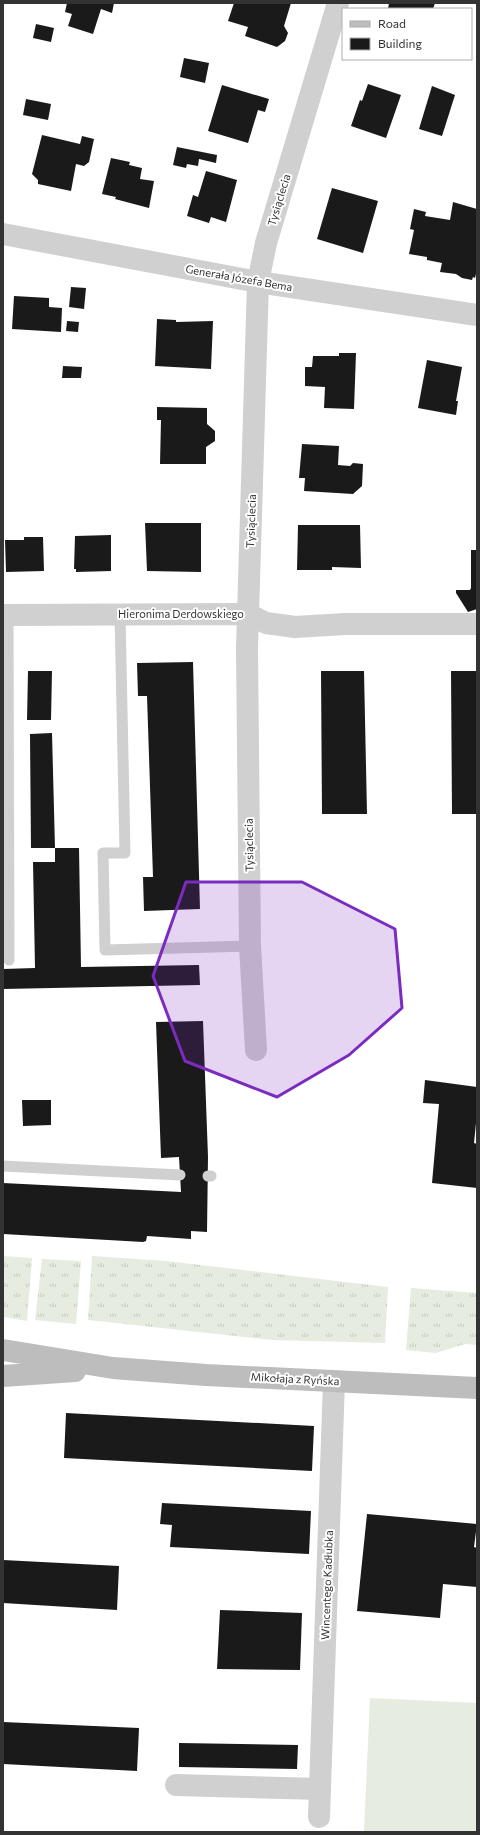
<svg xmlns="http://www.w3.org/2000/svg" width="480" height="1835" viewBox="0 0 480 1835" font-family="Commissioner,sans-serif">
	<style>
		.grass { fill: url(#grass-tufts) }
		.pitch { fill: #e6ecdf }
		.building { fill: #1a1a1a }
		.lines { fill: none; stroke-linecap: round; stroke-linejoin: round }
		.lane { stroke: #d0d0d0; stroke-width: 11 }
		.street { stroke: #d0d0d0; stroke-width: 22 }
		.secondary { stroke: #bdbdbd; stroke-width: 22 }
		.marked { fill: #7b2cbf; fill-opacity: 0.2; stroke: #7b2cbf; stroke-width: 3; stroke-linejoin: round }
		.labels { text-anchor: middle; stroke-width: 4; stroke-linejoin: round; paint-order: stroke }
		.street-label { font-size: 11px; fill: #333; stroke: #fff }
	</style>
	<defs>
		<pattern id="grass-tufts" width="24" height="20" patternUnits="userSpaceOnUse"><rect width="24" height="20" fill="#e6ecdf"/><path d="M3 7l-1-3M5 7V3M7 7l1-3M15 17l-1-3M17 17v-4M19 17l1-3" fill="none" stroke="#c6cbc0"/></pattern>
	</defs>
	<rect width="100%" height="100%" fill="#fff"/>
	<!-- grass -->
	<g class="grass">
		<path d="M3,1256L32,1258L27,1321L3,1317Z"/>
		<path d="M92,1256L166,1261L388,1287L385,1343L273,1340L88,1320Z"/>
		<path d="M42,1259L81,1261L76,1324L35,1320Z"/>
		<path d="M411,1288L477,1293V1345L465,1344L436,1353L406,1350Z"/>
	</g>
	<!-- pitch -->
	<path class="pitch" d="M370,1698L477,1703V1832H364Z"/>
	<!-- building -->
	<g class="building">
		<path d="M67,3H114L112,13L101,9L93,34L68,26L72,14L65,12Z"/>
		<path d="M234,3H291L284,26L288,33L285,41L277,47L245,36L248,27L228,21Z"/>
		<path d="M389,3H435L433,9H388Z"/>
		<path d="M36,24L54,28L51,42L33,38Z"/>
		<path d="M184,58L209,63L205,83L180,77Z"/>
		<path d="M368,84L401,95L386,138L351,126L360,100L362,101Z"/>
		<path d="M222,85L269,99L265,112L258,110L248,143L208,131Z"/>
		<path d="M432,86L455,95L442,136L419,129Z"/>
		<path d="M26,99L51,104L48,120L23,115Z"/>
		<path d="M42,135L80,144L82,136L94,139L89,162L84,166L76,164L71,191L38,184V180L32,174Z"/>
		<path d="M177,147L217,155L216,163L199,159L198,166L187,164L186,168L173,165Z"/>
		<path d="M111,158L130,162L129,165L142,168L140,179L154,181L149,208L115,199L116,197L102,194Z"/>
		<path d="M206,171L237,180L226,222L211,217L209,223L187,216L193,195L198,197Z"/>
		<path d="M332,188L378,201L363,253L317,239Z"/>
		<path d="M453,202L477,209V270L475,278L473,277L472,280L462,278L456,274L440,272L442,263L427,260V257L409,254L414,230L410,229L414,209L426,212L425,216L450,220Z"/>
		<path d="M71,287L86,288L84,309L69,307Z"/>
		<path d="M14,296L49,298V307L62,308L61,332L12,329Z"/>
		<path d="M157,319L176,320V322L213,321L211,369L155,366Z"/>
		<path d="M67,321L79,322L78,332L66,331Z"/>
		<path d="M339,353H356L354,409L324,408L325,387L305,386V367H312L313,356H339Z"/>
		<path d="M427,360L462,367L456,401H458L456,415L418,408Z"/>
		<path d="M63,366L82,367L81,378H62Z"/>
		<path d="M157,407L207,408V424L215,431V441L206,447V464H160L161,420H157Z"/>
		<path d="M302,444L339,446L338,465L350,466L353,463L363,464L362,486L353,494L304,491L305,478H299Z"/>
		<path d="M145,523H201V572L147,571Z"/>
		<path d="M298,525H360L361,568L332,567V570H297Z"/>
		<path d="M111,535V571L76,572V569H74L75,536Z"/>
		<path d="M24,537H43L44,571L6,572L5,540H24Z"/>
		<path d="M471,550H477V609L468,612L456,593V590H470L471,588Z"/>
		<path d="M193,662L200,909L144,911L143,877H153L147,696H138L137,663Z"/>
		<path d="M28,671H52L51,720H27Z"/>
		<path d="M321,671H364L367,814H322Z"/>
		<path d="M451,671H477V814H452Z"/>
		<path d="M52,733L55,848H31L30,734Z"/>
		<path d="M55,848H79L81,967L199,965L200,985L3,989V969L35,968L33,862H55Z"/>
		<path d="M203,1021L208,1157L207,1232L191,1231V1239L147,1236L146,1241L143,1242L3,1234V1183L181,1192L179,1157L161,1158L156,1022Z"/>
		<path d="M425,1080L477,1087V1113L474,1143L477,1144V1188L432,1183L439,1104L423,1103Z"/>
		<path d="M22,1100H51V1125L23,1126Z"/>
		<path d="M66,1413L314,1426L312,1471L64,1458Z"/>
		<path d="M162,1503L311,1511L309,1554L170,1547L172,1525L160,1524Z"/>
		<path d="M367,1514L477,1524L474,1547L477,1548V1587L443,1584L440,1618L357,1611Z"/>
		<path d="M3,1560L119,1566L117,1610L3,1603Z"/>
		<path d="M220,1610L302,1613L300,1670L217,1669Z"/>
		<path d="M3,1722L139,1728L137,1771L3,1764Z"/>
		<path d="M179,1743L298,1745L297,1769L179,1767Z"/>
	</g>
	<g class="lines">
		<!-- lane -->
		<g class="lane">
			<path d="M120,614L125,853H103L105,950L250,946"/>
			<path d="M8,615L9,960"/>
			<path d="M3,1166L180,1175"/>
			<path d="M208,1176H211"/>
		</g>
		<!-- street -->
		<g class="street">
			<path d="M3,234L258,282L477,315"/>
			<path d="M3,615L248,614L266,623L295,627L345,624H477"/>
			<path d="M256,1050L250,946L247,648L258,282L266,243L338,3"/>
			<path d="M176,1785L320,1789"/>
			<path d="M319,1817L334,1381"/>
		</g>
		<!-- secondary -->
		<g class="secondary">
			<path d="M3,1350L113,1368L206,1375L477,1388"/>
			<path d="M3,1376L75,1371"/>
		</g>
	</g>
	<!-- marked area -->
	<path class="marked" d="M186,882H302L395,929L402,1008L349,1055L277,1097L185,1061L153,976Z"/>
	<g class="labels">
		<!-- street labels -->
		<g class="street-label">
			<text transform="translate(279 200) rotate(-73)" y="4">Tysiąclecia</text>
			<text transform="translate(239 278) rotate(10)" y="4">Generała Józefa Bema</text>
			<text transform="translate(251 521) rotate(-88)" y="4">Tysiąclecia</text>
			<text x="181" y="618">Hieronima Derdowskiego</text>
			<text transform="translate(249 845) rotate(-91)" y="4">Tysiąclecia</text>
			<text transform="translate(295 1379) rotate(3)" y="4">Mikołaja z Ryńska</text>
			<text transform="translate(327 1585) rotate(-88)" y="4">Wincentego Kadłubka</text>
		</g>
	</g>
	<!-- border -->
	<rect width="480" height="1835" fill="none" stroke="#333333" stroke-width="8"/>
	<!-- legend -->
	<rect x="342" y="8" width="130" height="52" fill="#ffffff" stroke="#adadad"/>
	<rect x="350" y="21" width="20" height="6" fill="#bdbdbd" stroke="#adadad"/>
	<text x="378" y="28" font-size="12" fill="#333333">Road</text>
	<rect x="350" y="38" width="20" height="12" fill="#1a1a1a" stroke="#adadad"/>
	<text x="378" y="48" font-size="12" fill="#333333">Building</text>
</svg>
